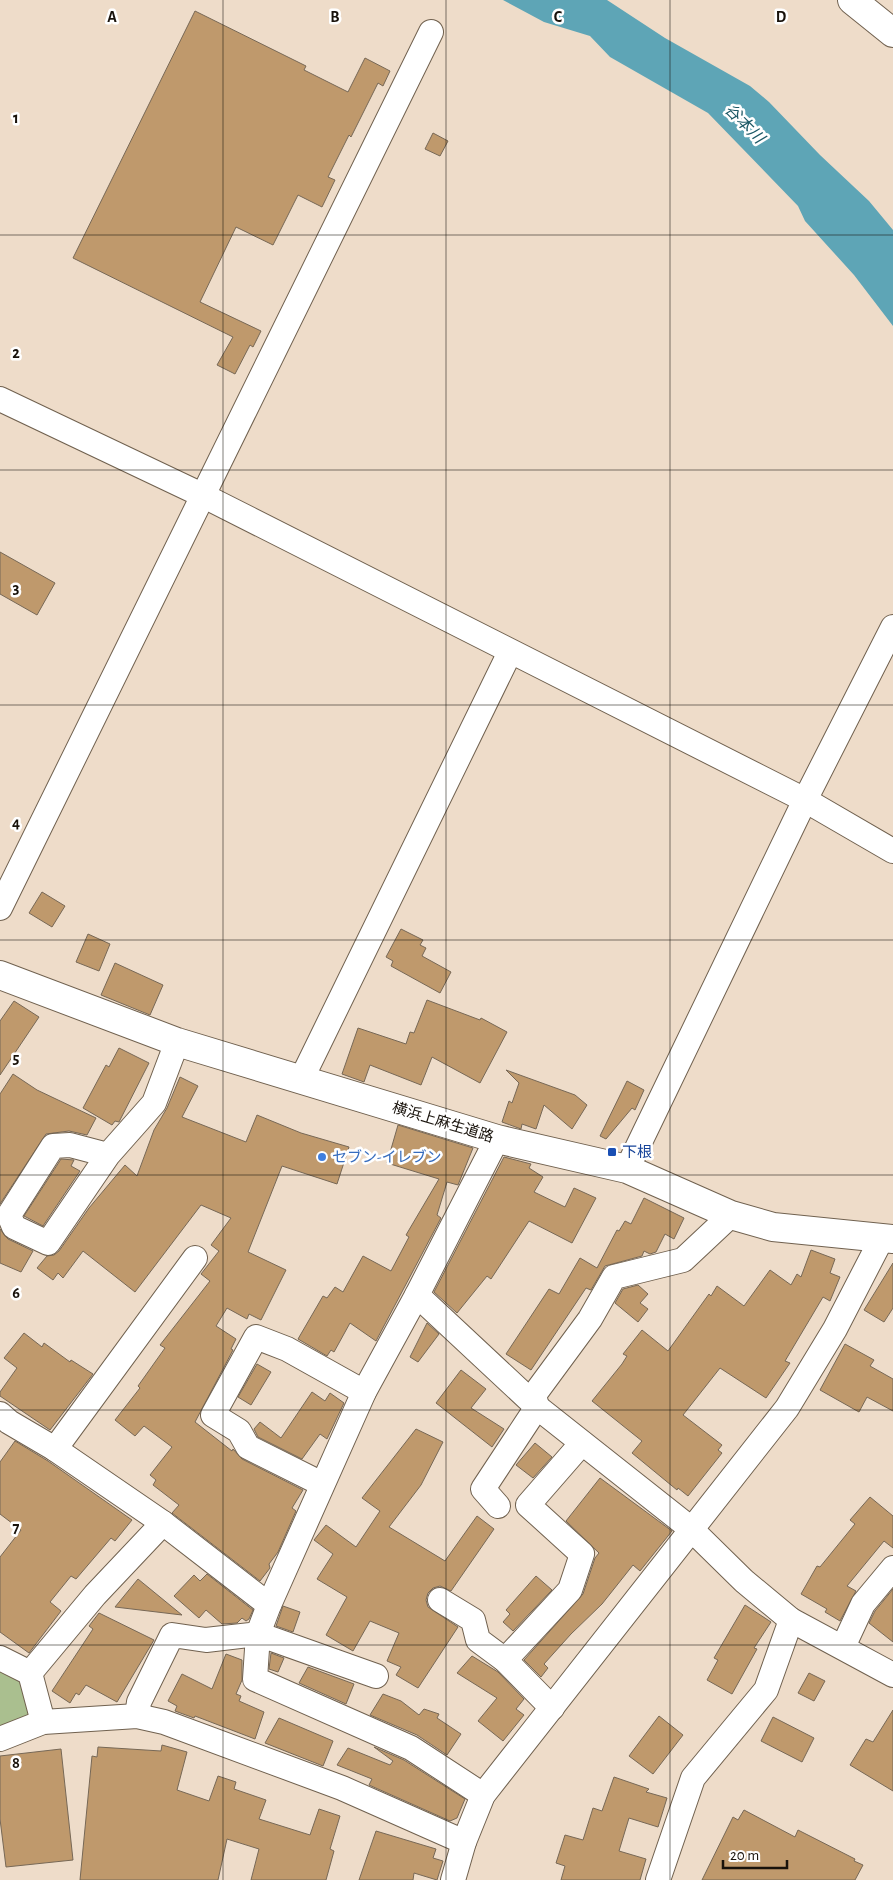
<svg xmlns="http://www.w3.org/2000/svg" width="893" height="1880" viewBox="0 0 893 1880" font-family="'Alegreya Sans','Noto Sans JP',sans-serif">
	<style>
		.green { fill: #aabf8f }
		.water { fill: #5ea5b6 }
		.building { fill: #bf996c; stroke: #776856 }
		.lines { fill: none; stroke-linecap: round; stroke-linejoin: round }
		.minor-casing { stroke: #70614f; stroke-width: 26 }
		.major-casing { stroke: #70614f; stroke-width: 30 }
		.highway-casing { stroke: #70614f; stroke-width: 30 }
		.minor { stroke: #fff; stroke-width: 24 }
		.major { stroke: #fff; stroke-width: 28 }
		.highway { stroke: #fff; stroke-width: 28 }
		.grid { fill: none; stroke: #18120b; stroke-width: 1; stroke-opacity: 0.55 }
		.transit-dot { fill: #1a4fb4; stroke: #fff; stroke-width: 2 }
		.shop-dot { fill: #3f7fe0; stroke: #fff; stroke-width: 2 }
		.labels { text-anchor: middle; stroke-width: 5; stroke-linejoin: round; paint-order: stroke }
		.street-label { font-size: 15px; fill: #18120b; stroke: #fff }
		.transit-label { font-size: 15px; fill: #164399; stroke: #fff; text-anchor: start }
		.shop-label { font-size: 15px; fill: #366cbe; stroke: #fff; text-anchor: start }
		.water-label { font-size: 16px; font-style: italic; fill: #1e5966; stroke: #fff }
		.grid-label { font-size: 16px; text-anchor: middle; font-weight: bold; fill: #18120b; stroke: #fff; stroke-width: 5; stroke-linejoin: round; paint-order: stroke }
	</style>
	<rect width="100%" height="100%" fill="#eedcc9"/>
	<!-- green -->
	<path class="green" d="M0,1658L30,1673L43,1722L0,1739Z"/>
	<!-- water -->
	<path class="water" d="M503,0H607L665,38L750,86L769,102L820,155L869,201L893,230V326L854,275L805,221L798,206L708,113L610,57L590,36L544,22Z"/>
	<!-- building -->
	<g class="building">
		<path d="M195,11L306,66L304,70L348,92L365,58L390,71L383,86L378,83L351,137L349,135L328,177L335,180L322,207L298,195L273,245L236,227L200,302L261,331L253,347L250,345L235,374L217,365L233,337L73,258Z"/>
		<path d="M433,133L448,141L440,156L425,149Z"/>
		<path d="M0,552L55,583L37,615L0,594Z"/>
		<path d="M42,892L65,906L52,927L29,913Z"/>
		<path d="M401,929L423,940L420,945L426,948L422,956L451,972L440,993L391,966L393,961L386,957Z"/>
		<path d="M88,934L110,944L99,971L76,962Z"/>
		<path d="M115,963L163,985L150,1015L101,995Z"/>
		<path d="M427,1000L480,1020L481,1018L507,1032L480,1083L432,1057L421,1085L370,1065L364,1082L342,1074L358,1028L406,1044L410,1032L414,1033Z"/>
		<path d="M14,1001L39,1017L0,1075V1021Z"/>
		<path d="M119,1048L149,1063L119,1122L115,1121L112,1125L83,1108L106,1065L109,1067Z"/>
		<path d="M506,1070L575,1095L587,1105L572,1129L544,1105L536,1129L522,1124L521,1129L502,1122L509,1101L512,1103L519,1083Z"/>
		<path d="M13,1074L37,1090L96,1118L87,1135L69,1131L46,1134L0,1204V1094Z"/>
		<path d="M180,1077L198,1086L182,1117L246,1142L257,1115L301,1133L349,1147L337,1184L282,1166L248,1252L286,1270L261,1320L249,1314L247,1319L227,1308L216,1326L236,1339L231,1349L233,1350L195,1422L232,1451L233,1449L242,1459L303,1490L292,1508L296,1511L278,1552L269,1564L270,1568L260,1581L172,1513L179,1505L153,1485L156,1480L150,1475L172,1447L144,1426L135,1436L115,1420L140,1388L138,1386L165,1348L160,1345L210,1281L201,1274L219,1251L211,1245L231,1218L201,1205L135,1292L83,1251L63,1278L58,1273L53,1280L37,1268L47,1256L54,1255L59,1251L89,1208L125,1165L137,1176L154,1130L167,1108Z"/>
		<path d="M627,1081L644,1090L635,1110L632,1108L606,1139L600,1136Z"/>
		<path d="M398,1125L473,1148L458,1185L447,1182L437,1215L441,1218L376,1341L350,1323L334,1352L331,1350L327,1356L298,1339L323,1296L327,1298L335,1287L343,1292L363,1256L391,1271L409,1237L406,1235L439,1179L387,1163Z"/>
		<path d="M504,1157L531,1164L529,1168L543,1177L534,1192L565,1207L574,1188L596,1198L572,1243L529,1221L491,1279L487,1276L457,1313L434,1292Z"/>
		<path d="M61,1159L74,1160L71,1166L80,1171L43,1226L24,1216Z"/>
		<path d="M644,1198L684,1218L674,1239L665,1234L656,1252L650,1254L644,1251L642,1256L605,1266L591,1290L586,1288L531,1370L506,1354L549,1289L559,1294L580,1258L597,1268L617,1230L619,1231L625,1221L631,1224Z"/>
		<path d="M0,1229L8,1239L33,1251L21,1272L0,1263Z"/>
		<path d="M811,1250L835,1259L830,1273L840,1277L830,1301L823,1297L785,1361L790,1363L766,1398L720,1368L683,1415L722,1445L718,1450L722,1453L688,1496L678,1488L677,1490L632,1453L642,1441L592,1401L622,1364L627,1356L623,1354L642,1330L668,1351L709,1294L711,1296L717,1286L744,1306L770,1270L791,1285L797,1274L801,1277Z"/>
		<path d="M893,1263V1308L884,1322L864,1310Z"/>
		<path d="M638,1285L648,1294L640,1303L648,1309L638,1322L615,1303L623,1289Z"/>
		<path d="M427,1323L439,1334L418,1362L410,1357Z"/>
		<path d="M24,1333L42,1347L44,1343L70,1362L71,1360L93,1374L50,1430L0,1396V1392L17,1368L4,1358Z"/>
		<path d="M845,1344L874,1360L870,1366L893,1379V1411L867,1397L859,1412L820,1390Z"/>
		<path d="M257,1364L271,1372L251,1405L238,1397Z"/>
		<path d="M461,1370L486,1389L471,1408L504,1429L492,1447L436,1403Z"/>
		<path d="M312,1392L325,1401L330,1393L344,1403L327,1439L320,1434L302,1459L258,1437L254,1429L260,1422L281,1438Z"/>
		<path d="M416,1429L443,1442L421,1485L389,1527L445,1561L477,1516L494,1529L451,1591L440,1586L433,1588L428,1593L426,1600L428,1607L458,1627L418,1688L396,1675L401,1667L387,1661L399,1633L370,1621L353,1651L326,1635L347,1597L317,1579L333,1554L314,1540L326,1525L356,1547L380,1511L362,1498Z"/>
		<path d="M15,1441L48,1461L132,1520L115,1541L111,1538L76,1579L71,1576L50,1602L61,1611L29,1653L0,1632V1557L21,1530L0,1514V1462Z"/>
		<path d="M535,1443L552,1457L533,1478L516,1465Z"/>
		<path d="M600,1478L672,1531L640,1571L633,1565L602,1604L571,1634L544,1664L548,1668L541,1677L524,1660L583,1594L595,1558L599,1553L566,1521Z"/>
		<path d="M870,1497L893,1516V1548L884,1541L847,1586L856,1591L840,1621L825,1612L827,1609L801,1594L817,1566L820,1567L855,1524L850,1520Z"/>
		<path d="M207,1574L253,1610L249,1619L246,1621L242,1618L237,1623L222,1624L206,1610L199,1618L174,1596L194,1575L200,1581Z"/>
		<path d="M536,1576L552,1590L513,1631L503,1622L510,1614L506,1610Z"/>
		<path d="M138,1579L182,1615L115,1607Z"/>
		<path d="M893,1589V1642L869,1623L875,1611Z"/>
		<path d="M745,1605L771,1622L754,1648L757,1649L732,1694L707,1680L718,1660L714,1658Z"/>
		<path d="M283,1606L300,1612L293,1632L276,1626Z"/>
		<path d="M99,1613L154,1640L117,1702L86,1685L79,1695L76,1693L70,1703L52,1691L93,1629L89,1626Z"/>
		<path d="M271,1653L284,1658L278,1672L269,1669Z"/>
		<path d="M226,1654L242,1660V1680L236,1694L241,1696L239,1701L264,1712L255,1739L195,1716L194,1718L175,1711L177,1706L168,1701L182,1674L212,1689Z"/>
		<path d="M472,1656L498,1672L524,1699L516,1709L524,1715L503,1741L478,1721L497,1698L457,1673Z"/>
		<path d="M308,1667L354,1684L346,1704L299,1683Z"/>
		<path d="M809,1673L825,1681L814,1701L798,1693Z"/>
		<path d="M383,1694L401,1701L419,1715L424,1709L439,1714L437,1718L461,1734L447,1755L417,1735L370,1715Z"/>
		<path d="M893,1710V1791L850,1765L866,1739L873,1742Z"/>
		<path d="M659,1716L683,1735L653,1774L629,1756Z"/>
		<path d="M773,1717L814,1738L802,1762L761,1741Z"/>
		<path d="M279,1718L333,1741L323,1766L265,1743Z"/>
		<path d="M162,1745L187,1752L177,1790L209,1801L218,1776L236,1782L234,1789L266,1800L259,1819L310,1835L319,1809L340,1816L330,1849L334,1851L326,1880H251L259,1849L227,1839L218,1880H80L92,1756L97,1757L98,1747L161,1751Z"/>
		<path d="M374,1747L404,1760L465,1799L457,1818L450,1821L369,1785L372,1779L337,1765L348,1748L390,1765L393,1761Z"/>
		<path d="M61,1749L73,1860L6,1867L0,1819V1756Z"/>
		<path d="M614,1777L649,1789L646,1792L667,1798L658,1827L629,1818L619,1851L646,1859L640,1880H561L565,1866L556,1863L565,1835L583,1840L593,1808L602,1811Z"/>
		<path d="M744,1810L795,1837L798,1830L855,1859L854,1861L863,1865L855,1880H702L733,1817L738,1820Z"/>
		<path d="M376,1831L436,1849L433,1858L443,1861L437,1880L414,1873L413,1880H359Z"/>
	</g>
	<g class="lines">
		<defs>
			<g id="minor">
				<path d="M0,399L202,495L805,800L893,851"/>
				<path d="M0,908L431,32"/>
				<path d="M302,1078L510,652"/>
				<path d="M108,1155L70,1145L53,1146L9,1215L14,1227L48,1243L108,1155L154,1103L177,1042"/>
				<path d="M627,1169L805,800L893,627"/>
				<path d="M417,1295L537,1407L690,1528L744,1581L791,1620L893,1675"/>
				<path d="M0,1414L9,1422L55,1449L163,1523L269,1605"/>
				<path d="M55,1449L195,1258"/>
				<path d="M322,1484L248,1447L239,1431L213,1415L256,1337L287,1349L364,1392"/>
				<path d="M498,1506L483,1489L537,1407L534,1395L590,1319L614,1277L683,1260L731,1215"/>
				<path d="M440,1600L473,1620L478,1640L505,1660L552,1708"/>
				<path d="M843,1647L863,1604L893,1568"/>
				<path d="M0,1658L30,1673L43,1722"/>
				<path d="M505,1660L570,1590L582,1554L528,1505L582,1443"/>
				<path d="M30,1673L95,1595L163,1523"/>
				<path d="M376,1676L258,1634L255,1679L411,1748L483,1795"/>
				<path d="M137,1716L139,1702L172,1635L206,1640L258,1634L269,1605L364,1392L417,1295L497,1139"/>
				<path d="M0,1739L43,1722L137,1716L164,1722L342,1788L464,1842"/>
				<path d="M453,1880L464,1842L483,1795L787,1408L835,1329L882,1238"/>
				<path d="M658,1880L693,1778L766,1690L791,1620"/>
			</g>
			<path id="major" d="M0,975L177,1042L497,1139L627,1169L731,1215L773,1227L893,1239"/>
			<path id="highway" d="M852,0L893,33"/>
		</defs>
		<!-- minor casing -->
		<use href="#minor" class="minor-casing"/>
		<!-- major casing -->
		<use href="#major" class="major-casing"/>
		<!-- highway casing -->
		<use href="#highway" class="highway-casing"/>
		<!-- minor -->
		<use href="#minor" class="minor"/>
		<!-- major -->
		<use href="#major" class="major"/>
		<!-- highway -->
		<use href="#highway" class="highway"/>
	</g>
	<!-- grid -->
	<path class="grid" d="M223,0V1880M446,0V1880M670,0V1880M0,235H893M0,470H893M0,705H893M0,940H893M0,1175H893M0,1410H893M0,1645H893"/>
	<!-- markers -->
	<rect class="transit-dot" x="607" y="1147" width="10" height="10" rx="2.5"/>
	<circle class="shop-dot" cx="322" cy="1157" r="5"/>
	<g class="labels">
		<!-- street labels -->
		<g class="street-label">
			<text transform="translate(443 1122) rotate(17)" y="5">横浜上麻生道路</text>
		</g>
		<!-- transit labels -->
		<g class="transit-label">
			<text x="622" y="1157">下根</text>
		</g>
		<!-- shop labels -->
		<g class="shop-label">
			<text x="332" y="1162">セブン-イレブン</text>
		</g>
		<!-- water labels -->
		<g class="water-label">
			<text transform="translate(745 123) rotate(45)" y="6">谷本川</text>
		</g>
	</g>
	<g class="grid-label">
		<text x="112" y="22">A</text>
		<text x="335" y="22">B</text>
		<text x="558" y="22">C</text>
		<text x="781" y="22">D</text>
		<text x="16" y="123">1</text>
		<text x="16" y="358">2</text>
		<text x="16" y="593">3</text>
		<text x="16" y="828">4</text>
		<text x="16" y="1063">5</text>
		<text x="16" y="1298">6</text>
		<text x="16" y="1533">7</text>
		<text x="16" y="1768">8</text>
	</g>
	<!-- scale -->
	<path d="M723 1860v8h64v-8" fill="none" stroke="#18120b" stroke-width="2.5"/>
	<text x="730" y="1860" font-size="15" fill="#18120b" stroke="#ffffff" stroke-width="4" paint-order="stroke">20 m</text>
</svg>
